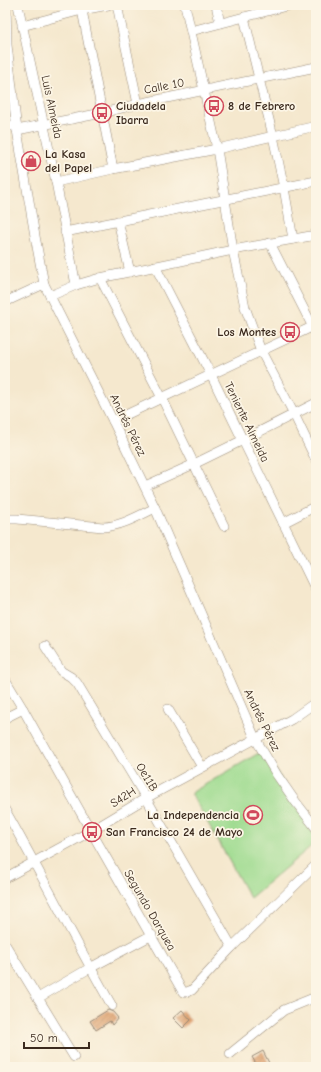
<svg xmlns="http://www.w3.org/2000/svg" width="321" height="1072" viewBox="0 0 321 1072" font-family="'Comic Neue',sans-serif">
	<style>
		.grass { fill: #9fdb90; stroke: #6d8257 }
		.building { fill: url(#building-hatch) }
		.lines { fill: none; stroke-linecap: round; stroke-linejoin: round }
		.minor-casing { stroke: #988976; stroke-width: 10 }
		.minor { stroke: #fff; stroke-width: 9 }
		.labels { text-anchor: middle; stroke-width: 3.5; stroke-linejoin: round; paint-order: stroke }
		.street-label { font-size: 12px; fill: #3b2a1e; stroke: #fcf5e5 }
		.poi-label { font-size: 12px; font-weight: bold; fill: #3b2a1e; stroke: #fcf5e5; text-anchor: start }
	</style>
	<defs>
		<pattern id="building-hatch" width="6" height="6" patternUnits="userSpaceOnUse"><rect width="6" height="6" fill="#db965f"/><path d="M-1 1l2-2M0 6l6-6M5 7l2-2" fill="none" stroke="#b37b4e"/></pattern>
	</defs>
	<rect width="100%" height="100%" fill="#fcf5e5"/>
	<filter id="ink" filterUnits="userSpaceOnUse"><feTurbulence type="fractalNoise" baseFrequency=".025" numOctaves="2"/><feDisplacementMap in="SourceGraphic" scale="8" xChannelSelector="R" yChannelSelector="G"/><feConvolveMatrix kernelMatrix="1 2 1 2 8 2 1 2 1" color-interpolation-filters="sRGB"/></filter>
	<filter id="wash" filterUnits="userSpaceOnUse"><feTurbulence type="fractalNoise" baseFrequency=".012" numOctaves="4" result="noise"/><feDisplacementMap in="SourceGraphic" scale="16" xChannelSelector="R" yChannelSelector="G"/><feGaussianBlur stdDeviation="0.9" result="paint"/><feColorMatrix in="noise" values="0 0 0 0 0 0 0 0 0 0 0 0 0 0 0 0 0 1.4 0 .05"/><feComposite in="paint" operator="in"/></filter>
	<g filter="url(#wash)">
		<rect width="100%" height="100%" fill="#f5e8ce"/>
		<!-- grass -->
		<path class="grass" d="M264,750L316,838V842L250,898L191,793Z"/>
		<g id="blocks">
			<!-- building -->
			<g class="building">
				<path d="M108,1010L113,1012L118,1018L112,1025L110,1021L96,1030L90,1021Z"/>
				<path d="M182,1010L191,1020L183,1028L173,1018Z"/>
				<path d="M263,1051L269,1063L262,1067H258L252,1057Z"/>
			</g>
		</g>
	</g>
	<g filter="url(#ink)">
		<use href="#blocks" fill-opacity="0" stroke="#988976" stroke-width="1"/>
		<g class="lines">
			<defs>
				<g id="minor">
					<path d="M6,5L7,45L17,130L35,236L44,284L113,421L155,508L255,738L277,775L295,801L316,828"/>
					<path d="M18,5L56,182L76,285"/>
					<path d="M81,5L113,169"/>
					<path d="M117,5L138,104"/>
					<path d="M185,5L217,149L233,250L245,307L261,351L294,414L316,460"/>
					<path d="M216,5L220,23"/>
					<path d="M244,17L273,136L284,188L293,239"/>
					<path d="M22,26L82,10L108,5"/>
					<path d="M191,31L290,5"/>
					<path d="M5,127L16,125"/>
					<path d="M17,130L102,113L138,104L316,67"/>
					<path d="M56,182L113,169L217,149L316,126"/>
					<path d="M118,221L130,272"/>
					<path d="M65,232L316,181"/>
					<path d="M270,243L316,333"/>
					<path d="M155,266L211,375L316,590"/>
					<path d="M100,278L162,398L224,526"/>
					<path d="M50,296L76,285L100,278L233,250L316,235"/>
					<path d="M5,302L44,284"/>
					<path d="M113,421L316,325"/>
					<path d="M145,486L194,464L243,440L316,403"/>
					<path d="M5,519H17L103,527C122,526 138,516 155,508"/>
					<path d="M283,523L316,506"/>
					<path d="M45,646L61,671L71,677L77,683L146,798L232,947"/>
					<path d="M5,679L23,709L91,831L183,992H187L192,990L232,947L316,865"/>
					<path d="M168,709L202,767"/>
					<path d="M5,718L23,709"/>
					<path d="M5,810C42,875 75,941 112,1006"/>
					<path d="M5,878L91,831L146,798L292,719L316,702"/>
					<path d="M5,944L74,1057"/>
					<path d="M38,998L90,968L152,935"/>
					<path d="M230,1054L284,1010L316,997"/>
				</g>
			</defs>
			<!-- minor casing -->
			<use href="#minor" class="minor-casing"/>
			<!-- minor -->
			<use href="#minor" class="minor"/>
		</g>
	</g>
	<!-- icons -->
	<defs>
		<symbol id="bus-ring" viewBox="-11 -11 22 22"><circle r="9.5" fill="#fcf5e5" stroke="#d1495b" stroke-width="1.5"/><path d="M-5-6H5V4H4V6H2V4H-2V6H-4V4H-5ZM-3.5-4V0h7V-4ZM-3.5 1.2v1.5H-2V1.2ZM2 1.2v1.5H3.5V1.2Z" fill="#d1495b"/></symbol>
		<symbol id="shop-ring" viewBox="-11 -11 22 22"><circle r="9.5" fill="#fcf5e5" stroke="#d1495b" stroke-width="1.5"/><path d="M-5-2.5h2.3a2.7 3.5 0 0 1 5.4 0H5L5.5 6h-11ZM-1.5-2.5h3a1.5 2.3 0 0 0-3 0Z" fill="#d1495b"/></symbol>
		<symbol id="stadium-ring" viewBox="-11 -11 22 22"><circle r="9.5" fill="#fcf5e5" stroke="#d1495b" stroke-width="1.5"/><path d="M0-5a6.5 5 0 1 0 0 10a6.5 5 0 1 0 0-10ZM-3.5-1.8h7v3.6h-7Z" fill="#d1495b"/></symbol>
	</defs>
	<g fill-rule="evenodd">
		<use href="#bus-ring" x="203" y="95" width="22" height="22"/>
		<use href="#bus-ring" x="91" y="102" width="22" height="22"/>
		<use href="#shop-ring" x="20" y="150" width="22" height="22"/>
		<use href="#bus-ring" x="279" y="321" width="22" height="22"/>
		<use href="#stadium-ring" x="242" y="804" width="22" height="22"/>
		<use href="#bus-ring" x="81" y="821" width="22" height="22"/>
	</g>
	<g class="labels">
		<!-- street labels -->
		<g class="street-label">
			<text transform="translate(164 86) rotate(-11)" y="4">Calle 10</text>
			<text transform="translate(52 107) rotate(78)" y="4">Luis Almeida</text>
			<text transform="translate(247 422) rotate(64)" y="4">Teniente Almeida</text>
			<text transform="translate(128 425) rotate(64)" y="4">Andrés Pérez</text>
			<text transform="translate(262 720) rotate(64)" y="4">Andrés Pérez</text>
			<text transform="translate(147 777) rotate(59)" y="4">Oe11B</text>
			<text transform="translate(123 797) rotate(-32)" y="4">S42H</text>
			<text transform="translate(150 910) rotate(60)" y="4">Segundo Darquea</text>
		</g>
		<!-- poi labels -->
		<g class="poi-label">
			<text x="116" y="110">Ciudadela<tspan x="116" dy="14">Ibarra</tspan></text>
			<text x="228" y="110">8 de Febrero</text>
			<text x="45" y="158">La Kasa<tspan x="45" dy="14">del Papel</tspan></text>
			<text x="276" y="336" text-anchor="end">Los Montes</text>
			<text x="239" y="819" text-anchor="end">La Independencia</text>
			<text x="106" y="836">San Francisco 24 de Mayo</text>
		</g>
	</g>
	<!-- margin -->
	<rect width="321" height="1072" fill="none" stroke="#fcf5e5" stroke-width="20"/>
	<!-- scale -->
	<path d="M24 1042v6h65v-6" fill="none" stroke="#3b2a1e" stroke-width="2"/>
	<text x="30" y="1042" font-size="12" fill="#3b2a1e" stroke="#fcf5e5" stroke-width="3" paint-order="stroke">50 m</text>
</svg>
